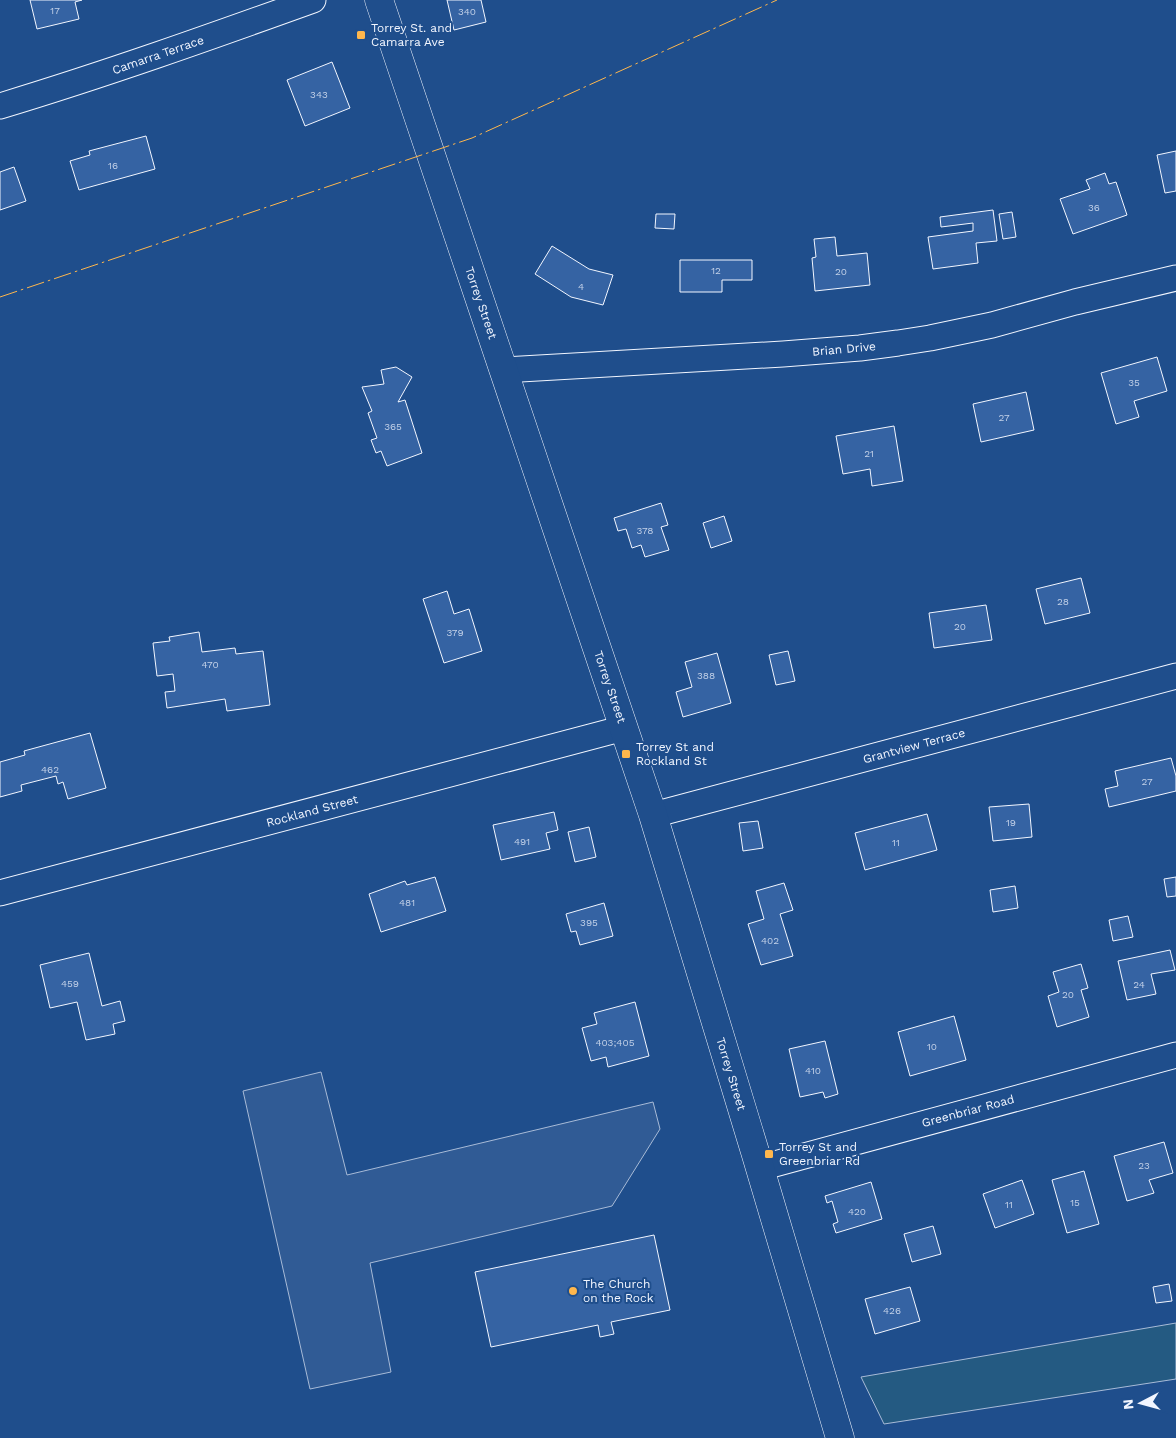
<svg xmlns="http://www.w3.org/2000/svg" width="1176" height="1438" viewBox="0 0 1176 1438" font-family="'Work Sans',sans-serif">
<style>
.green{fill:#245a82;stroke:#a8bbd7}
.parking{fill:#305b95;stroke:#a8bbd7}
.building{fill:#3563a3;stroke:#f2f6ff}
.lines{fill:none;stroke-linecap:round;stroke-linejoin:round}
.minor-casing{stroke:#f2f6ff;stroke-width:27}
.secondary-casing{stroke:#f2f6ff;stroke-width:29}
.minor{stroke:#1f4e8c;stroke-width:25}
.secondary{stroke:#1f4e8c;stroke-width:28}
.power{stroke:#ffb74d;stroke-width:1;stroke-dasharray:18 4 2.5 4;stroke-linecap:butt}
.poi-dot{fill:#ffb74d;stroke:#1f4e8c;stroke-width:2}
.labels{text-anchor:middle;dominant-baseline:central;stroke-width:4;stroke-linejoin:round;paint-order:stroke}
.number-label{font-size:10px;fill:#c3d1e8}
.poi-label{font-size:12px;fill:#f2f6ff;stroke:#1f4e8c;text-anchor:start}
.street-label{font-size:12px;fill:#f2f6ff;stroke:#1f4e8c}
</style>
<rect width="100%" height="100%" fill="#1f4e8c"/>
<polygon class="green" points="1176,1323 1176,1379 884,1424 861,1377"/>
<polygon class="parking" points="321,1072 347,1175 653,1102 660,1129 612,1206 370,1263 391,1372 310,1389 243,1091"/>
<g class="building">
<polygon points="30,0 82,0 75,2 79,19 37,29"/>
<polygon points="447,0 481,0 486,22 454,30"/>
<polygon points="332,62 350,108 305,126 287,80"/>
<polygon points="146,136 155,169 79,190 70,161 90,155 89,151"/>
<polygon points="1176,151 1176,191 1165,193 1157,155"/>
<polygon points="14,167 26,201 0,210 0,172"/>
<polygon points="1105,173 1109,184 1116,182 1127,215 1073,234 1060,199 1090,189 1086,180"/>
<polygon points="993,210 997,241 976,243 978,263 933,269 928,237 973,231 973,223 941,227 940,217"/>
<polygon points="1012,212 1016,237 1003,239 999,214"/>
<polygon points="656,214 675,214 674,229 655,228"/>
<polygon points="835,237 837,256 867,253 870,285 815,291 812,258 816,257 814,239"/>
<polygon points="552,246 589,269 613,275 603,305 571,297 535,274"/>
<polygon points="680,260 752,260 752,280 722,280 722,292 680,292"/>
<polygon points="1157,357 1167,391 1134,401 1139,417 1116,424 1101,373"/>
<polygon points="396,367 412,377 398,402 405,400 422,453 387,466 381,451 376,453 371,440 377,438 368,413 372,411 362,387 384,384 381,370"/>
<polygon points="1026,392 1034,430 981,442 973,404"/>
<polygon points="894,426 903,481 872,486 870,469 843,474 836,436"/>
<polygon points="661,503 668,525 661,527 669,550 645,557 641,545 632,548 626,529 618,531 614,518"/>
<polygon points="724,516 732,541 711,548 703,523"/>
<polygon points="1081,578 1090,613 1045,624 1036,589"/>
<polygon points="447,591 454,614 469,609 482,651 444,663 423,599"/>
<polygon points="986,605 992,640 934,648 929,613"/>
<polygon points="199,632 202,652 235,648 236,654 263,651 270,705 227,711 225,699 167,708 165,692 175,691 173,674 157,676 153,643 170,641 169,637"/>
<polygon points="788,651 795,681 776,685 769,655"/>
<polygon points="717,653 731,703 683,717 676,692 692,687 685,662"/>
<polygon points="90,733 106,788 68,799 63,782 58,784 56,776 21,785 22,791 0,797 0,762 25,755 24,751"/>
<polygon points="1171,758 1176,776 1176,791 1109,807 1105,789 1118,786 1115,771"/>
<polygon points="1029,804 1032,837 993,841 989,807"/>
<polygon points="554,812 558,830 546,833 550,849 501,860 493,825"/>
<polygon points="927,814 937,850 865,870 855,833"/>
<polygon points="758,821 763,848 743,851 739,823"/>
<polygon points="589,827 596,857 575,862 568,832"/>
<polygon points="435,877 446,911 381,932 369,894 405,881 407,885"/>
<polygon points="1176,877 1176,896 1167,897 1164,879"/>
<polygon points="784,883 793,910 780,914 793,956 761,965 748,924 764,919 756,891"/>
<polygon points="1015,886 1018,908 993,912 990,890"/>
<polygon points="604,903 613,936 580,945 576,931 571,932 566,914"/>
<polygon points="1128,916 1133,937 1113,941 1109,920"/>
<polygon points="1170,950 1175,970 1151,974 1156,994 1127,1000 1118,961"/>
<polygon points="89,953 102,1006 120,1001 125,1021 113,1024 115,1034 86,1040 77,1002 50,1008 40,965"/>
<polygon points="1081,964 1088,988 1081,990 1089,1017 1057,1027 1048,996 1059,992 1053,972"/>
<polygon points="635,1002 649,1056 608,1067 606,1057 591,1061 582,1028 597,1024 594,1013"/>
<polygon points="954,1016 966,1060 910,1076 898,1032"/>
<polygon points="825,1041 838,1094 825,1098 823,1092 800,1097 789,1049"/>
<polygon points="1164,1142 1173,1173 1149,1180 1154,1193 1127,1201 1114,1156"/>
<polygon points="1084,1171 1099,1224 1067,1233 1052,1180"/>
<polygon points="1022,1180 1034,1214 995,1228 983,1194"/>
<polygon points="871,1182 882,1219 836,1233 833,1224 838,1222 832,1201 827,1203 825,1196"/>
<polygon points="933,1226 941,1254 912,1262 904,1234"/>
<polygon points="654,1235 670,1310 611,1322 614,1334 600,1337 598,1325 491,1347 475,1272"/>
<polygon points="1169,1284 1172,1301 1156,1303 1153,1287"/>
<polygon points="910,1287 920,1321 875,1334 865,1299"/>
</g>
<g class="lines">
<defs>
<g id="minor">
<path d="M0,106C106,74 210,37 313,0"/>
<polyline points="504,370 783,354 860,348 898,343 930,338 992,325 1075,302 1176,278"/>
<polyline points="653,815 1176,676"/>
<polyline points="0,893 624,728"/>
<polyline points="760,1168 1176,1055"/>
</g>
<polyline id="secondary" points="379,0 653,815 756,1155 840,1438"/>
</defs>
<use href="#minor" class="minor-casing"/>
<use href="#secondary" class="secondary-casing"/>
<use href="#minor" class="minor"/>
<use href="#secondary" class="secondary"/>
<polyline class="power" points="0,297 472,138 777,0"/>
</g>
<g class="poi-dot">
<rect x="356" y="30" width="10" height="10" rx="2.5"/>
<rect x="621" y="749" width="10" height="10" rx="2.5"/>
<rect x="764" y="1149" width="10" height="10" rx="2.5"/>
<circle cx="573" cy="1291" r="5"/>
</g>
<g class="labels">
<g class="number-label">
<text x="55" y="10">17</text>
<text x="467" y="11">340</text>
<text x="319" y="94">343</text>
<text x="113" y="165">16</text>
<text x="1094" y="207">36</text>
<text x="716" y="270">12</text>
<text x="841" y="271">20</text>
<text x="581" y="286">4</text>
<text x="1134" y="382">35</text>
<text x="1004" y="417">27</text>
<text x="393" y="426">365</text>
<text x="869" y="453">21</text>
<text x="645" y="530">378</text>
<text x="1063" y="601">28</text>
<text x="960" y="626">20</text>
<text x="455" y="632">379</text>
<text x="210" y="664">470</text>
<text x="706" y="675">388</text>
<text x="50" y="769">462</text>
<text x="1147" y="781">27</text>
<text x="1011" y="822">19</text>
<text x="522" y="841">491</text>
<text x="896" y="842">11</text>
<text x="407" y="902">481</text>
<text x="589" y="922">395</text>
<text x="770" y="940">402</text>
<text x="70" y="983">459</text>
<text x="1139" y="984">24</text>
<text x="1068" y="994">20</text>
<text x="615" y="1042">403;405</text>
<text x="932" y="1046">10</text>
<text x="813" y="1070">410</text>
<text x="1144" y="1165">23</text>
<text x="1075" y="1202">15</text>
<text x="1009" y="1204">11</text>
<text x="857" y="1211">420</text>
<text x="892" y="1310">426</text>
</g>
<g class="poi-label">
<text x="371" y="28">Torrey St. and<tspan x="371" dy="14">Camarra Ave</tspan></text>
<text x="636" y="747">Torrey St and<tspan x="636" dy="14">Rockland St</tspan></text>
<text x="779" y="1147">Torrey St and<tspan x="779" dy="14">Greenbriar Rd</tspan></text>
<text x="583" y="1284">The Church<tspan x="583" dy="14">on the Rock</tspan></text>
</g>
<g class="street-label">
<text transform="translate(158 55) rotate(-19)">Camarra Terrace</text>
<text transform="translate(481 303) rotate(71)">Torrey Street</text>
<text transform="translate(844 349) rotate(-5)">Brian Drive</text>
<text transform="translate(610 687) rotate(71)">Torrey Street</text>
<text transform="translate(914 746) rotate(-15)">Grantview Terrace</text>
<text transform="translate(312 811) rotate(-15)">Rockland Street</text>
<text transform="translate(731 1074) rotate(73)">Torrey Street</text>
<text transform="translate(968 1111) rotate(-15)">Greenbriar Road</text>
</g>
</g>
<g transform="translate(1141 1403) rotate(264)" stroke="#1f4e8c" stroke-width="4" paint-order="stroke">
<path d="M0-4L9 19L0 12L-9 19Z" fill="#f2f6ff"/>
<text y="-8" font-size="14" font-weight="bold" text-anchor="middle" fill="#f2f6ff">N</text>
</g>
</svg>
